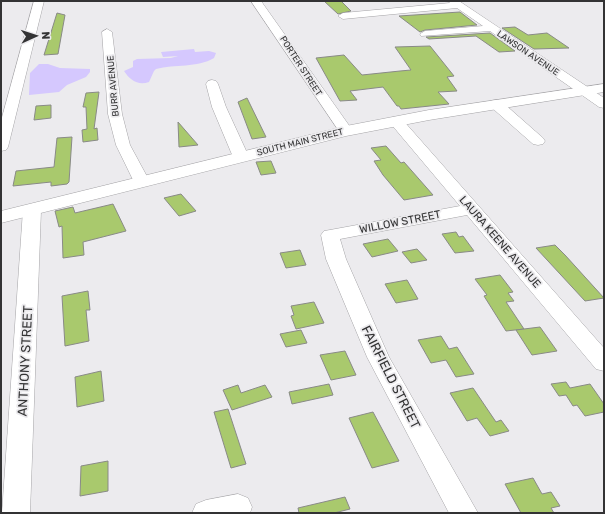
<svg xmlns="http://www.w3.org/2000/svg" width="605" height="514" viewBox="0 0 605 514" font-family="Rubik,sans-serif">
<style>
.green{fill:#d5c8fe}
.building{fill:#a9c96d;stroke:#898a87}
.lines{fill:none;stroke-linecap:round;stroke-linejoin:round}
.minor-casing{stroke:#a5a4a7;stroke-width:1}
.major-casing{stroke:#a5a4a7;stroke-width:1}
.minor{fill:#fff;fill-rule:evenodd}
.major{fill:#fff;fill-rule:evenodd}
.labels{text-anchor:middle;dominant-baseline:central;stroke-width:3.5;stroke-linejoin:round;paint-order:stroke}
.far-street-label{font-size:9px;fill:#333334;stroke:#ecebee}
.street-label{font-size:11px;fill:#333334;stroke:#ecebee}
.near-street-label{font-size:13px;fill:#333334;stroke:#ecebee}
</style>
<rect width="100%" height="100%" fill="#ecebee"/>
<g class="green">
<path d="M194,49L195,52L209,51L216,53L214,58C197,68 175,64 156,69L154,71L149,82C138,86 130,80 124,71L133,67V61L137,59L171,58L178,56L163,57L161,52Z"/>
<polygon points="39,64 48,64 60,68 90,69 90,72 86,77 67,85 59,92 29,95 30,73"/>
</g>
<g class="building">
<polygon points="324,1 341,1 351,11 338,14"/>
<polygon points="460,12 477,25 425,30 420,32 399,16"/>
<polygon points="57,13 65,15 58,54 44,55"/>
<polygon points="515,27 528,35 547,33 569,48 534,49 502,28"/>
<polygon points="490,33 515,51 499,52 476,36 429,39 426,37"/>
<polygon points="430,46 454,76 447,77 457,91 438,92 449,104 401,109 399,106 397,106 383,87 350,91 357,100 340,101 316,58 344,55 362,75 400,71 411,70 395,47"/>
<polygon points="99,92 94,129 97,128 98,140 83,142 82,130 87,129 86,107 83,107 86,93"/>
<polygon points="247,98 266,137 252,139 238,102"/>
<polygon points="51,105 51,118 34,120 36,106"/>
<polygon points="178,122 198,145 179,147"/>
<polygon points="72,137 69,182 67,184 51,186 51,182 13,186 16,171 54,167 57,138"/>
<polygon points="386,146 401,163 404,162 433,195 404,200 383,175 374,161 381,160 371,148"/>
<polygon points="271,161 276,173 261,175 256,162"/>
<polygon points="181,194 196,211 179,216 164,198"/>
<polygon points="113,204 126,231 83,242 84,255 63,258 62,226 59,227 55,211 73,207 75,213"/>
<polygon points="456,232 459,237 463,236 474,251 455,253 442,234"/>
<polygon points="388,239 398,251 372,257 363,244"/>
<polygon points="555,245 565,255 604,298 585,301 536,248"/>
<polygon points="417,249 427,260 411,263 402,252"/>
<polygon points="300,250 306,265 286,268 280,253"/>
<polygon points="500,275 513,292 508,293 514,301 506,302 524,329 506,331 484,296 487,295 475,279"/>
<polygon points="407,280 418,299 396,303 385,284"/>
<polygon points="88,291 90,310 86,310 89,341 65,346 62,296"/>
<polygon points="314,302 324,323 296,329 291,316 294,315 291,306"/>
<polygon points="540,327 557,351 532,355 516,330"/>
<polygon points="301,330 307,343 286,347 280,334"/>
<polygon points="441,336 449,349 457,347 474,374 456,377 446,360 431,363 418,340"/>
<polygon points="345,351 356,375 331,380 320,355"/>
<polygon points="101,371 104,401 77,407 75,377"/>
<polygon points="566,382 570,388 590,384 604,404 604,412 585,416 577,405 573,406 566,395 559,396 551,384"/>
<polygon points="329,384 333,395 292,404 289,392"/>
<polygon points="238,385 241,393 265,385 272,397 232,410 223,390"/>
<polygon points="473,388 496,422 501,420 509,431 490,436 477,418 467,421 450,393"/>
<polygon points="228,409 246,464 231,468 214,412"/>
<polygon points="373,412 399,461 372,468 349,418"/>
<polygon points="108,461 108,491 80,496 81,466"/>
<polygon points="533,478 542,494 551,492 560,506 551,508 554,513 521,513 505,484"/>
<polygon points="345,497 350,509 334,513 299,513 298,508"/>
</g>
<g class="lines">
<defs>
<g id="minor">
<polygon points="34,1 44,1 8,147 6,150 1,151 1,121"/>
<polygon points="251,1 261,1 353,131 351,134 346,135 341,134"/>
<polygon points="448,1 459,1 604,98 604,108 599,107 490,31 421,36 420,34 425,31 483,26 457,8 343,19 338,16 343,13 450,3"/>
<polygon points="107,29 112,32 122,114 130,145 150,182 148,185 142,187 136,185 134,182 116,145 108,114 102,32"/>
<polygon points="212,80 216,81 218,84 226,107 249,157 246,160 241,162 236,160 233,157 212,107 206,84 208,81"/>
<polygon points="496,100 501,101 543,138 545,141 543,144 538,145 533,144 491,107 489,104 491,101"/>
<polygon points="396,117 401,118 604,348 604,371 596,369 467,215 340,239 346,259 389,357 478,513 449,513 367,357 326,259 321,235 324,231 330,230 460,206 391,124 389,121 391,118"/>
<polygon points="32,205 38,206 41,210 30,513 2,513 23,210 26,206"/>
<polygon points="238,494 248,498 252,507 250,513 192,513 196,504 206,500"/>
</g>
<polygon id="major" points="604,84 604,92 429,120 346,136 1,223 1,211 346,126 429,110"/>
</defs>
<use href="#minor" class="minor-casing"/>
<use href="#major" class="major-casing"/>
<use href="#minor" class="minor"/>
<use href="#major" class="major"/>
</g>
<g class="labels">
<g class="far-street-label">
<text transform="translate(528 53) rotate(34)">LAWSON AVENUE</text>
<text transform="translate(301 66) rotate(57)">PORTER STREET</text>
<text transform="translate(113 86) rotate(-95)">BURR AVENUE</text>
<text transform="translate(300 142) rotate(-14)">SOUTH MAIN STREET</text>
</g>
<g class="street-label">
<text transform="translate(400 222) rotate(-11)">WILLOW STREET</text>
<text transform="translate(500 242) rotate(49)">LAURA KEENE AVENUE</text>
</g>
<g class="near-street-label">
<text transform="translate(25 361) rotate(-87)">ANTHONY STREET</text>
<text transform="translate(391 377) rotate(63)">FAIRFIELD STREET</text>
</g>
</g>
<rect width="605" height="514" fill="none" stroke="#333334" stroke-width="4"/>
<g transform="translate(36 36) rotate(87)" stroke="#ecebee" stroke-width="3" paint-order="stroke">
<path d="M0-3L7 15L0 10L-7 15Z" fill="#333334"/>
<text y="-6" font-size="11" font-weight="bold" text-anchor="middle" fill="#333334">N</text>
</g>
</svg>
